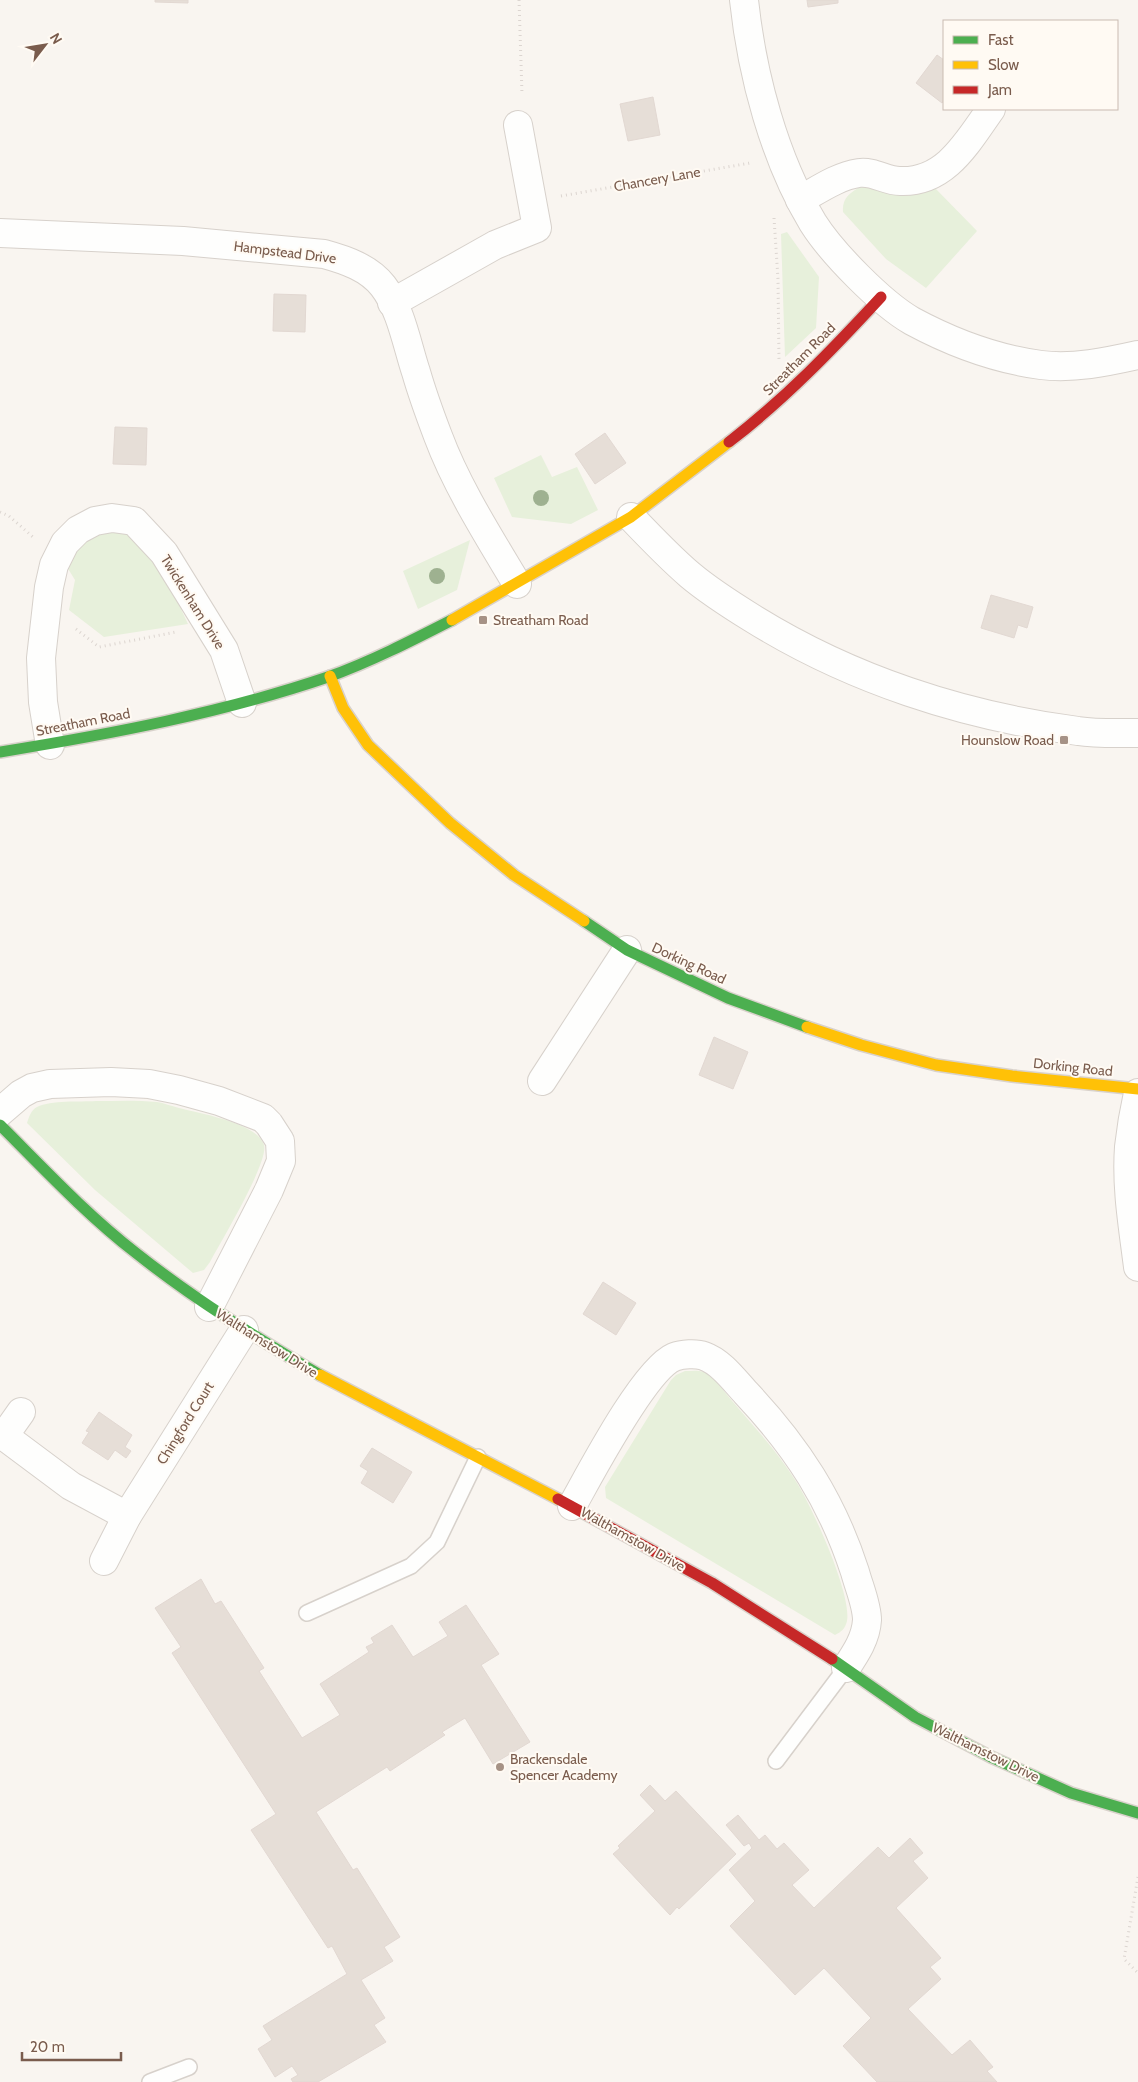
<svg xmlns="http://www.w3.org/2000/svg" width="1138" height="2082" viewBox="0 0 1138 2082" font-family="Cabin,sans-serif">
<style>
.green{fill:#e7f0db}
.building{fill:#e6ded7;stroke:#e2d8d2}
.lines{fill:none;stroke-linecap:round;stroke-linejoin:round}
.lane-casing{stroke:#d7d1cb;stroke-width:18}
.street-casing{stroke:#d7d1cb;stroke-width:30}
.fast-casing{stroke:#d9d2cb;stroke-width:14}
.slow-casing{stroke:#d9d2cb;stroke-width:14}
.jam-casing{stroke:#d9d2cb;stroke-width:14}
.path{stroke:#dcd5d0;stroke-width:3;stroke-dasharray:1 4;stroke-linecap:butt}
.lane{stroke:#fefefd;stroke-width:15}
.street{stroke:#fefefd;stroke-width:28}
.fast{stroke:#4caf50;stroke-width:11}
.slow{stroke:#ffc107;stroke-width:11}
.jam{stroke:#c62828;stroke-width:11}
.tree{fill:#9eb190}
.poi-dot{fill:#a69286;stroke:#fffaf3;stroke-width:2}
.labels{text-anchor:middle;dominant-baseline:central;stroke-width:4;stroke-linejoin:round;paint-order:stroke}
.street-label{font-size:14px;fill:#7a5c4d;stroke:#fffaf3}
.poi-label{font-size:14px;fill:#7a5c4d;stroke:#fffaf3;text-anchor:start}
</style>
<rect width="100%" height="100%" fill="#f9f5f0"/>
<g class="green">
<path d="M862,185L934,187L977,231L926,288L886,259L843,212C842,197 850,194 862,185Z"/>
<polygon points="787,232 819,277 816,328 785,357 781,234"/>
<polygon points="541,455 552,477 577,467 598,510 571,524 512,517 494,478"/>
<polygon points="101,532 118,532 135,535 165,575 188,624 104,637 69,610 75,580 67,567 81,543"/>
<polygon points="470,540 457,590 418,609 403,571"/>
<path d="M96,1101C116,1101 137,1100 157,1102C164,1103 171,1106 179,1108C198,1113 258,1123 264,1145C269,1162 220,1243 210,1262L204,1270L193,1273L95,1190L27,1123C29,1117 31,1110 37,1107C51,1100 80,1102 96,1101Z"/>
<path d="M685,1371C691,1371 698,1370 704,1372C715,1377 725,1393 733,1402C755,1428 779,1453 797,1483C812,1507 852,1594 847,1621C845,1629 841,1632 835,1635L606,1498L605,1487L671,1380L676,1375Z"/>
</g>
<g class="building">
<polygon points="155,0 188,0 188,3 155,2"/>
<polygon points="807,0 838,0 838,3 808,7"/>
<polygon points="937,55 944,60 944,100 942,103 916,83"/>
<polygon points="653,97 660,135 628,141 620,104"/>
<polygon points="274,294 306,295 305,332 273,331"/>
<polygon points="115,427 147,428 146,465 113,464"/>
<polygon points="605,433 626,463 595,484 575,454"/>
<polygon points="991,595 1033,607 1027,628 1018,625 1014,638 981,628"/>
<polygon points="714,1037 748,1052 733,1089 699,1075"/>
<polygon points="603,1282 636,1303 616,1335 583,1314"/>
<polygon points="99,1412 132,1435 125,1447 131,1451 126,1458 115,1450 108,1460 82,1443 89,1432 86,1431"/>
<polygon points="372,1448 412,1472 393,1503 361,1483 368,1471 360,1466"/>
<polygon points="201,1579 215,1604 221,1601 264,1668 259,1671 302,1738 340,1715 320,1684 369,1652 366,1647 374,1643 371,1638 392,1625 413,1657 448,1636 439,1622 466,1605 499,1654 481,1665 530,1742 493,1764 465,1718 442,1732 445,1735 390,1771 387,1767 316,1812 353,1870 357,1868 400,1937 384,1947 393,1961 361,1980 385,2018 374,2025 386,2042 318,2082 293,2082 291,2079 298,2075 292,2066 275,2077 258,2049 272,2040 263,2026 347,1974 332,1946 328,1948 251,1830 276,1814 172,1653 181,1647 155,1608"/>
<polygon points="650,1785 665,1801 676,1791 736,1854 679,1909 677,1907 670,1915 613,1854 620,1848 618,1846 655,1811 640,1795"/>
<polygon points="738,1815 759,1840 765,1835 777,1849 784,1843 809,1870 792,1885 814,1908 878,1847 889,1858 910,1838 923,1853 913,1861 928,1878 896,1908 941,1958 930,1967 941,1979 908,2009 952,2055 970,2040 993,2067 987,2071 997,2082 877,2082 843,2046 871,2018 824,1968 795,1995 730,1926 755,1901 729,1870 752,1848 749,1843 744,1846 726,1825"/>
</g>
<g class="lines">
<defs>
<g id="lane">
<polyline points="307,1613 411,1566 437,1542 478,1457"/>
<polyline points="776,1761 846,1668"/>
<polyline points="150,2082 189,2067"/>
</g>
<g id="street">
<path d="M744,0C752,75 774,158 813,223C832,253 881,303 912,321C951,342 996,359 1041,365C1073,369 1107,362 1138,355"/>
<path d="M800,200C818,190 838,176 859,173C874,171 886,181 900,181C946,183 968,141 991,109"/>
<path d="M0,233L183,241L324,254C346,260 369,268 383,286C401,309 407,345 416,372C422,393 430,415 438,436C457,487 489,537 517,584"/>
<polyline points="392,303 495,245 537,228 518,125"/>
<path d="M631,517C650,537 669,557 690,575C709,591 731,605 752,618C850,679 963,716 1078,731C1097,734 1118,733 1138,733"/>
<polyline points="50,745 43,702 41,658 49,587 54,565 65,543 78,530 95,521 112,518 134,521 164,553 224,650 242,703"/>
<polyline points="542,1081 627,950"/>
<path d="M1138,1093C1134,1111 1131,1129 1129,1147C1126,1187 1133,1227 1138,1267"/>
<polyline points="0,1112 21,1094 32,1088 50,1084 111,1082 149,1084 179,1090 219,1101 263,1118 269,1124 280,1141 281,1161 269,1190 209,1307"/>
<polyline points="21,1412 4,1436 71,1486 127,1516"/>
<path d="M572,1506C590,1474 644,1370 674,1357C682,1354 696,1353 704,1356C721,1362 734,1380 746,1393C797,1447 832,1501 855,1572C859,1587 867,1605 867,1620C866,1638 856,1653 846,1668"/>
<polyline points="104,1561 127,1516 244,1330"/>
</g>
<g id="fast">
<path d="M0,752C111,734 222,713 328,677C370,662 413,640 452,620"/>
<polyline points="584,921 627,950 728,998 807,1027"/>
<path d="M0,1125C44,1169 87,1215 136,1253C194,1299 257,1338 320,1375"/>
<polyline points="832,1659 915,1717 991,1757 1071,1793 1138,1813"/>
</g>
<g id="slow">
<polyline points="452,620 631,517 729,442"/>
<polyline points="330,676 343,708 368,745 450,823 514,875 584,921"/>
<polyline points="807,1027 861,1045 936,1065 1012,1076 1138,1089"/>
<polyline points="320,1375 558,1499"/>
</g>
<g id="jam">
<path d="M729,442C785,399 833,349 881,297"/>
<polyline points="558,1499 712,1583 832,1659"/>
</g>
</defs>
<use href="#lane" class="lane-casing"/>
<use href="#street" class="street-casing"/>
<use href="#fast" class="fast-casing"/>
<use href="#slow" class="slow-casing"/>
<use href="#jam" class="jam-casing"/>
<g class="path">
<polyline points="519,0 522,94"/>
<polyline points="561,196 750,163"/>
<polyline points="774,218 778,279 779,359"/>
<polyline points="0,512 9,516 33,537"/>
<polyline points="76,629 99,647 176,632"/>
<polyline points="1138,1877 1124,1959 1138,1973"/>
</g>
<use href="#lane" class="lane"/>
<use href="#street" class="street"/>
<use href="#fast" class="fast"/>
<use href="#slow" class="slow"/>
<use href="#jam" class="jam"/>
</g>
<g class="tree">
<circle cx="541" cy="498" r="8"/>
<circle cx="437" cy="576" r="8"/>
</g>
<g class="poi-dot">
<rect x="478" y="615" width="10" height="10" rx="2.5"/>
<rect x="1059" y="735" width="10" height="10" rx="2.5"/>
<circle cx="500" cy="1767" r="5"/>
</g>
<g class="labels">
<g class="street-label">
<text transform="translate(657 179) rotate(-10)">Chancery Lane</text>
<text transform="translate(285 252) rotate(7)">Hampstead Drive</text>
<text transform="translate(799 359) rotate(-45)">Streatham Road</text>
<text transform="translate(193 602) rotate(58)">Twickenham Drive</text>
<text transform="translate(83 722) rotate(-11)">Streatham Road</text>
<text transform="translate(689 963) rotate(25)">Dorking Road</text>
<text transform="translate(1073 1067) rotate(6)">Dorking Road</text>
<text transform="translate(267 1343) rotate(32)">Walthamstow Drive</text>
<text transform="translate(185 1423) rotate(-58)">Chingford Court</text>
<text transform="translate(633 1539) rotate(29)">Walthamstow Drive</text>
<text transform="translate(986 1752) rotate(26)">Walthamstow Drive</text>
</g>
<g class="poi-label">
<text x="493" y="620">Streatham Road</text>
<text x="1054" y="740" text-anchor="end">Hounslow Road</text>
<text x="510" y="1759">Brackensdale<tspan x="510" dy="16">Spencer Academy</tspan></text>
</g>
</g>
<rect x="943" y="20" width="175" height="90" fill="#fffaf3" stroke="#cabbb1"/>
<rect x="953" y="36" width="25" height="8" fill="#4caf50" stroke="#cabbb1"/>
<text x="988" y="45" font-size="15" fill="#7a5c4d">Fast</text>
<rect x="953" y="61" width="25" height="8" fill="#ffc107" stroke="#cabbb1"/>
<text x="988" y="70" font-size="15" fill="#7a5c4d">Slow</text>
<rect x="953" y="86" width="25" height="8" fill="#c62828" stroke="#cabbb1"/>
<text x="988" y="95" font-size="15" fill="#7a5c4d">Jam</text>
<g transform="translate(45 45) rotate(59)" stroke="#fffaf3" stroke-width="4" paint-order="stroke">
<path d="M0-4L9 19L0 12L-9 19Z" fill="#7a5c4d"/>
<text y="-8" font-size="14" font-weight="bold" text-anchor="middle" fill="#7a5c4d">N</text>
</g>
<path d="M22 2052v8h99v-8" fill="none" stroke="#7a5c4d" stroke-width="2.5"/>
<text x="30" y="2052" font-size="15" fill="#7a5c4d" stroke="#fffaf3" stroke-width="4" paint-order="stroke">20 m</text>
</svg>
